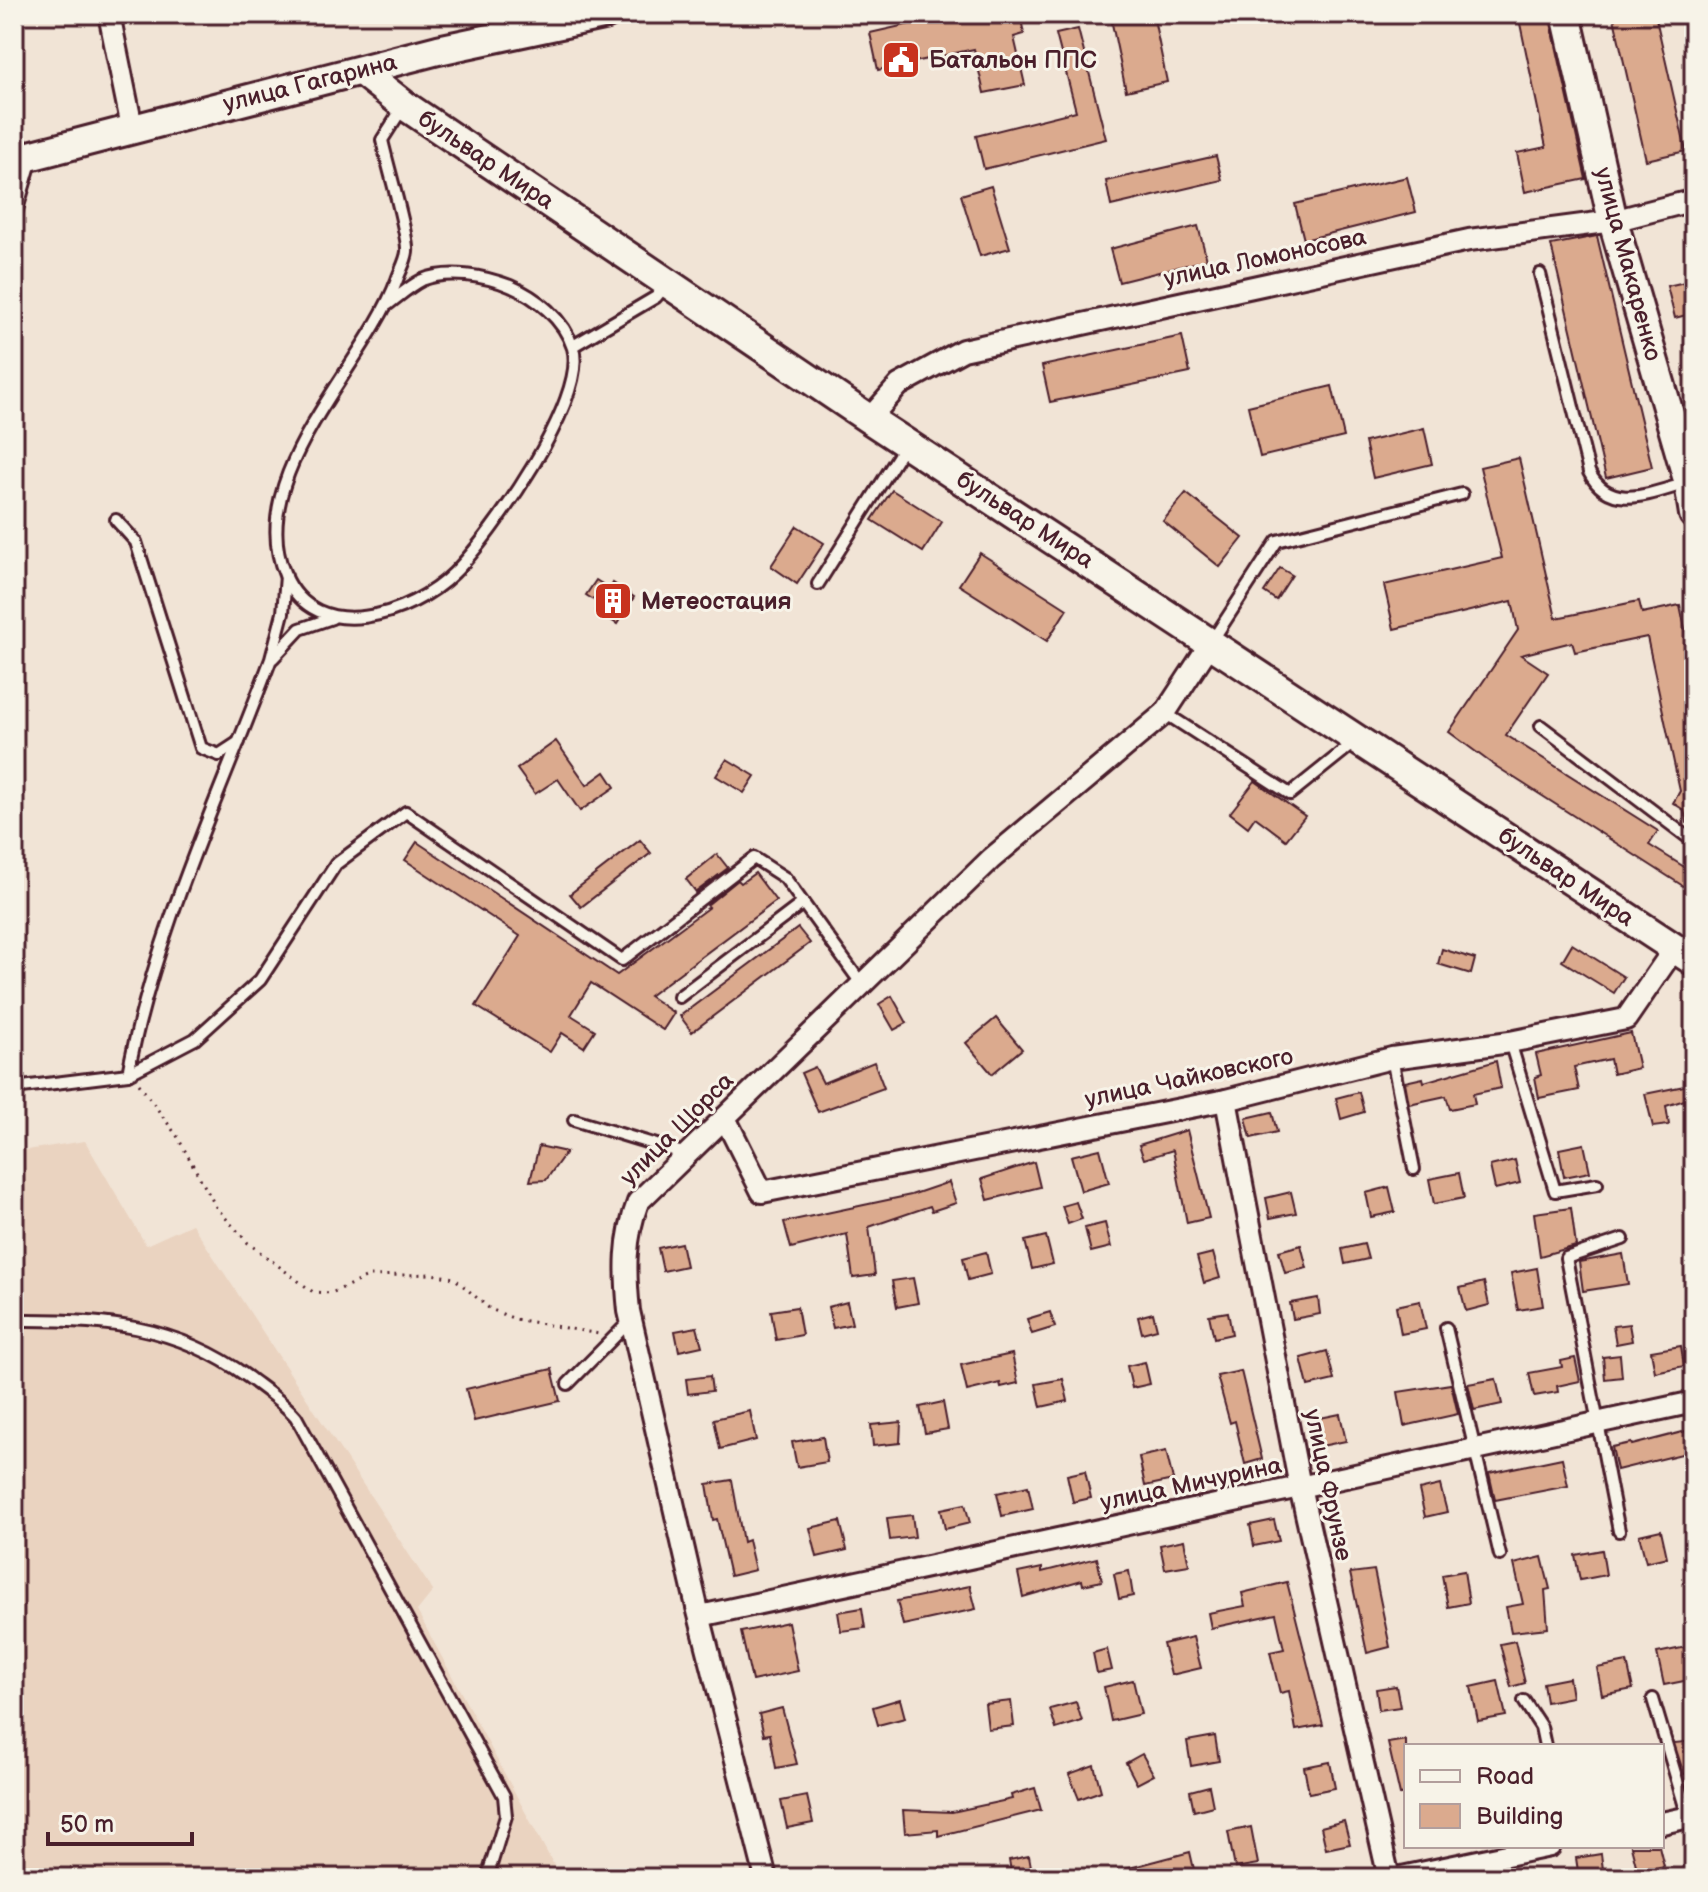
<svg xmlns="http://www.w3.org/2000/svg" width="1708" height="1892" viewBox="0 0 1708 1892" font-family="'Balsamiq Sans',sans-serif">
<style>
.built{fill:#ead3c0}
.building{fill:#dbaa8e;stroke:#4a1f2b;stroke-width:2}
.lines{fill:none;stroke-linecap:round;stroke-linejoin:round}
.lane-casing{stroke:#4a1f2b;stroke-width:16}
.street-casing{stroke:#4a1f2b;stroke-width:26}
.secondary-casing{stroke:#4a1f2b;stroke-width:34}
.path{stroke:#4a1f2b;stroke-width:3;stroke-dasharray:2 6;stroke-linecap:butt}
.lane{stroke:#f7f3e8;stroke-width:10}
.street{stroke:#f7f3e8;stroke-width:20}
.secondary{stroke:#f7f3e8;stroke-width:28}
.labels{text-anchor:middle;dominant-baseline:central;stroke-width:6;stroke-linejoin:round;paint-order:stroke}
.poi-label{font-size:24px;font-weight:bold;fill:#4a1f2b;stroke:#f7f3e8;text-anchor:start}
.street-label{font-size:24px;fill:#4a1f2b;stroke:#f7f3e8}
</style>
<rect width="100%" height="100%" fill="#f1e4d6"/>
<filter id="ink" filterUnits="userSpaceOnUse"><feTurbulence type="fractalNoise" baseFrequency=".0125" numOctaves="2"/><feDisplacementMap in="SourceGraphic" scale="16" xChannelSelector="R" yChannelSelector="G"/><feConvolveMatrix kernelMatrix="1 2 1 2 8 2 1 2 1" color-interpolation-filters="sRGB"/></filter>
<g filter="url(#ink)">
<polygon class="built" points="85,1141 146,1245 192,1224 433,1591 417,1611 556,1869 550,1878 14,1878 14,1152"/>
<g class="building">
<polygon points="954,14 1020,14 1024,34 1014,37 1025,85 984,93 974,49 878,70 870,33"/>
<polygon points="1110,14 1153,14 1167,82 1126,91"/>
<polygon points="1518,14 1549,14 1586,179 1525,192 1517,153 1546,147"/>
<polygon points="1613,14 1655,14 1686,151 1646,160"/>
<polygon points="1078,29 1106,139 984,169 976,136 1076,111 1056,34"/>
<polygon points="1216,156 1222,180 1111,206 1106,181"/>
<polygon points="1407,177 1416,212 1304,240 1295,204"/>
<polygon points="991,186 1010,248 980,256 961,195"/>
<polygon points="1198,226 1207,260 1119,282 1110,249"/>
<polygon points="1597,236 1652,467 1606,478 1551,245"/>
<polygon points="1694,280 1694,313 1675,318 1667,286"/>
<polygon points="1182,336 1190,373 1050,402 1042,366"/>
<polygon points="1332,386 1344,437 1260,457 1248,406"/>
<polygon points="1424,428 1432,464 1373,478 1365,442"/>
<polygon points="1519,458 1556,618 1639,601 1642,613 1680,605 1694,671 1694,822 1687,823 1684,810 1673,803 1680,791 1647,637 1575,652 1572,642 1521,655 1548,673 1506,735 1658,831 1649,845 1694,873 1694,893 1491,763 1449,732 1518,630 1512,601 1394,629 1384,585 1502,558 1480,467"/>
<polygon points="892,490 942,522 923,552 872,520"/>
<polygon points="1186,493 1243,538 1220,567 1163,521"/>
<polygon points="797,526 824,543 797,584 771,566"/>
<polygon points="980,553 1067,609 1047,641 959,585"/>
<polygon points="1280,568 1292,575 1276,600 1264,592"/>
<polygon points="596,580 610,589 613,583 634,597 617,624 596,610 600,604 586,595"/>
<polygon points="556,741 587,785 605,772 615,787 580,811 558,779 535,794 517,769"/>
<polygon points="727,759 755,776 744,793 716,776"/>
<polygon points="1255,781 1305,816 1286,840 1255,817 1248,827 1230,813"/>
<polygon points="640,840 651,853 581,907 570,894"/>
<polygon points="417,842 617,975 709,907 707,905 738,880 741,883 755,873 776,901 649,996 674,1013 663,1030 591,983 571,1015 595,1030 584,1047 562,1033 550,1052 476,1006 520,936 405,860"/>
<polygon points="717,854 728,868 696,892 686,879"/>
<polygon points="798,928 810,943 692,1032 680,1016"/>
<polygon points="1572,944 1624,977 1614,993 1562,961"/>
<polygon points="1442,949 1475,959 1471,974 1438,964"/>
<polygon points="892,996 907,1023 894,1030 879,1004"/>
<polygon points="996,1018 1022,1049 992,1074 966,1043"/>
<polygon points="1631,1033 1639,1068 1613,1074 1610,1059 1574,1067 1579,1090 1539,1098 1535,1077 1541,1075 1536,1054"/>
<polygon points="1496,1061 1501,1088 1473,1094 1475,1104 1450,1109 1446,1096 1409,1104 1405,1082 1423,1078 1424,1082"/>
<polygon points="874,1062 884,1088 818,1112 801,1073 815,1067 823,1083"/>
<polygon points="1694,1084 1694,1097 1666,1106 1669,1125 1653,1127 1645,1094"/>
<polygon points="1359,1092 1364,1112 1341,1119 1336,1098"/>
<polygon points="1272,1112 1277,1132 1251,1138 1246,1118"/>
<polygon points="1187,1130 1209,1218 1187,1223 1173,1150 1144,1159 1139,1145"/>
<polygon points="1584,1144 1590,1172 1564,1177 1559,1149"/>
<polygon points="539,1146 566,1152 546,1180 530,1181"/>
<polygon points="1100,1149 1109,1183 1081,1191 1071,1156"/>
<polygon points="1515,1160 1520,1183 1495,1189 1490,1166"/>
<polygon points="1034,1162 1040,1187 988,1200 982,1179"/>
<polygon points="1459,1173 1464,1198 1434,1204 1429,1179"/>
<polygon points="949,1182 956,1203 932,1211 930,1206 869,1227 875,1275 853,1278 847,1234 791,1248 784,1222 911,1195"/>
<polygon points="1389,1187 1395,1212 1371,1217 1366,1193"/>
<polygon points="1291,1192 1296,1213 1270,1218 1266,1198"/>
<polygon points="1076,1202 1082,1219 1068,1224 1062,1206"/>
<polygon points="1571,1208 1576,1246 1540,1256 1534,1213"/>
<polygon points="1105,1223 1111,1247 1091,1252 1085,1228"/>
<polygon points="1046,1236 1053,1264 1032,1269 1025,1241"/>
<polygon points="681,1243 686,1266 663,1271 658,1248"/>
<polygon points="1364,1244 1368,1259 1345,1264 1342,1249"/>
<polygon points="1301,1245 1307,1268 1285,1273 1279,1251"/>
<polygon points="986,1252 991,1274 968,1280 963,1258"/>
<polygon points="1213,1253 1220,1278 1204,1283 1197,1257"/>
<polygon points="1623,1254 1628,1284 1583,1291 1579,1262"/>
<polygon points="1537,1268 1543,1306 1518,1310 1511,1273"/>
<polygon points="913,1278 918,1303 897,1307 892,1281"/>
<polygon points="1484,1282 1489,1305 1466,1311 1460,1288"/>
<polygon points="1318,1298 1320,1314 1293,1319 1290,1303"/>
<polygon points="1420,1301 1426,1329 1401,1334 1396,1306"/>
<polygon points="847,1302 852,1324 833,1328 828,1307"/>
<polygon points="797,1307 802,1335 776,1340 771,1311"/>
<polygon points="1050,1312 1055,1327 1032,1334 1027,1319"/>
<polygon points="1228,1312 1232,1334 1214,1338 1209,1315"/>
<polygon points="1153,1313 1157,1329 1142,1333 1138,1317"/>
<polygon points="1629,1324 1632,1341 1616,1344 1613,1326"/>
<polygon points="697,1327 702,1346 679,1351 675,1331"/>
<polygon points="1681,1346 1684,1366 1655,1372 1651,1351"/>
<polygon points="1327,1351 1334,1380 1308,1386 1301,1358"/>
<polygon points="1012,1354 1018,1383 1001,1387 1000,1383 967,1391 961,1365"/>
<polygon points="1620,1355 1622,1377 1605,1379 1603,1357"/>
<polygon points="1575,1358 1580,1381 1557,1386 1558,1392 1534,1396 1529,1373 1562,1367 1561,1361"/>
<polygon points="1145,1362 1150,1384 1132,1388 1127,1366"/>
<polygon points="552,1369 560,1401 474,1421 466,1389"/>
<polygon points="1241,1371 1262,1459 1245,1464 1235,1421 1230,1423 1217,1376"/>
<polygon points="710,1376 712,1391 688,1394 686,1379"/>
<polygon points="1063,1379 1068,1401 1041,1407 1036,1384"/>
<polygon points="1496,1379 1502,1404 1474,1410 1468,1384"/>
<polygon points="1451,1384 1458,1414 1404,1426 1398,1392"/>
<polygon points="943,1402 948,1429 925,1433 920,1407"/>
<polygon points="750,1411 756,1440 720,1449 714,1419"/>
<polygon points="1340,1414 1346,1441 1321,1446 1315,1419"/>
<polygon points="901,1422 900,1443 873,1446 871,1425"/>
<polygon points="1694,1429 1694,1451 1617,1470 1612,1447 1631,1443 1632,1445"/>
<polygon points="823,1437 827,1462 797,1467 792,1442"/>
<polygon points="1166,1451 1173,1480 1145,1486 1139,1457"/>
<polygon points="1562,1458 1568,1486 1495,1500 1489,1473"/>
<polygon points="1085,1471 1091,1498 1073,1502 1067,1475"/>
<polygon points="732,1480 743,1542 748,1540 755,1570 730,1576 717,1519 713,1520 707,1484"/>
<polygon points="1440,1485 1447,1512 1425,1517 1419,1490"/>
<polygon points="1028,1486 1033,1509 1002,1516 997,1493"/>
<polygon points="965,1504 970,1523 945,1529 941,1509"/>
<polygon points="912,1515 915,1537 890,1540 887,1518"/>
<polygon points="1274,1520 1279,1541 1254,1546 1250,1525"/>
<polygon points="840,1521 847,1550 817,1557 810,1528"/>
<polygon points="1661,1530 1667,1557 1646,1562 1639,1535"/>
<polygon points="1184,1540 1189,1565 1165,1569 1160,1545"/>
<polygon points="1602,1550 1606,1575 1580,1580 1575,1555"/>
<polygon points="1542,1557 1550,1589 1545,1590 1548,1628 1511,1632 1506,1607 1523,1604 1514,1564"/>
<polygon points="1097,1558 1102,1581 1083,1585 1082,1580 1023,1597 1018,1573 1042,1568 1042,1572"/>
<polygon points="1374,1570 1390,1647 1367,1653 1350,1573"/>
<polygon points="1129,1571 1133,1596 1119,1599 1114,1574"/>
<polygon points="1464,1571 1469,1603 1448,1607 1442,1575"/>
<polygon points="1287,1582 1323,1725 1296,1730 1289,1691 1280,1693 1270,1652 1284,1649 1276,1614 1211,1628 1208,1613 1245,1606 1242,1593"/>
<polygon points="970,1586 976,1609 903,1625 897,1601"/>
<polygon points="862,1608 865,1628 841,1631 838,1612"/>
<polygon points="788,1622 798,1671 752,1681 741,1632"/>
<polygon points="1193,1637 1201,1668 1171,1675 1163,1644"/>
<polygon points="1515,1641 1525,1683 1511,1687 1500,1644"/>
<polygon points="1687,1647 1694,1679 1664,1685 1657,1653"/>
<polygon points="1107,1649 1112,1670 1097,1673 1093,1653"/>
<polygon points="1627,1662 1633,1689 1602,1695 1597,1668"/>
<polygon points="1569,1678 1572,1697 1546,1702 1543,1683"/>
<polygon points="1133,1680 1141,1714 1111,1721 1104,1687"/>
<polygon points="1498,1681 1506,1716 1478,1721 1471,1687"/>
<polygon points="1396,1686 1400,1707 1379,1710 1376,1689"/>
<polygon points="900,1699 905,1718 878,1725 873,1707"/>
<polygon points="1011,1701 1014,1726 988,1729 985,1704"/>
<polygon points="1076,1702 1082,1721 1056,1729 1050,1709"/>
<polygon points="782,1708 797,1764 776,1768 770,1734 764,1735 759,1714"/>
<polygon points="1215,1736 1219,1761 1191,1766 1187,1741"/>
<polygon points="1406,1740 1406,1794 1400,1795 1388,1743"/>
<polygon points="1694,1741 1694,1773 1684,1774 1674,1743"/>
<polygon points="1142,1754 1154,1775 1137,1784 1126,1763"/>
<polygon points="1330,1762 1335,1788 1309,1793 1304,1767"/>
<polygon points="1094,1765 1101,1791 1079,1799 1069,1774"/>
<polygon points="1209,1786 1213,1806 1194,1811 1190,1791"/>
<polygon points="1035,1788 1041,1810 938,1836 938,1830 905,1833 903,1810 952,1812 1012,1799 1011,1795"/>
<polygon points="807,1796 813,1823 787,1828 781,1801"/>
<polygon points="1344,1821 1350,1844 1326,1849 1321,1827"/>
<polygon points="1251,1827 1258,1864 1235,1868 1228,1832"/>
<polygon points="1631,1846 1659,1846 1664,1866 1638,1873"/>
<polygon points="1190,1852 1196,1878 1119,1878 1118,1871"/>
<polygon points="1601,1854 1604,1877 1579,1878 1576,1858"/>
<polygon points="1029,1856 1033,1878 1012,1878 1009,1860"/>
</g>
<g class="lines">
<defs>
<g id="lane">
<polyline points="14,220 32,158"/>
<path d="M1540,274L1589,472C1610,513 1651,493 1687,483"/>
<path d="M387,305C398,297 410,286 422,280C448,269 485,276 510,286C536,297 564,319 573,348C588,399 491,536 454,573C412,615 316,647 285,575C243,476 364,369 397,280C400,271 406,261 407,252C409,237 386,160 382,140L403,107"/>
<polyline points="573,346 656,297 666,285"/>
<polyline points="116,520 136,542 201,748 219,755 239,742"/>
<polyline points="818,584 906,444"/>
<polyline points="1212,641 1277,541 1462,494"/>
<polyline points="273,658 300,629 332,618"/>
<polyline points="1165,713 1290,794 1356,741"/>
<polyline points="1541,726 1694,842"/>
<polyline points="679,997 803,903"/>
<polyline points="1510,1042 1555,1191 1597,1184"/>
<polyline points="1392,1058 1414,1169"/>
<path d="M128,1074C155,931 220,795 271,659L283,613L286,576"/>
<polyline points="14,1088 128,1074 195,1039 260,980 336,864 406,812 622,960 754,858 785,878 861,983"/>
<polyline points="574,1120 686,1154"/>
<path d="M14,1320C102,1319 175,1324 248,1377C265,1390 282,1401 296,1417L504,1796L506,1816L487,1878"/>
<polyline points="1446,1328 1500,1555"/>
<polyline points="568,1384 631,1320"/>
<polyline points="1619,1531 1566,1258 1623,1239"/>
<polyline points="1653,1699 1688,1817"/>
<polyline points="1524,1701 1541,1727 1545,1746"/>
</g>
<g id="street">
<polyline points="109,14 132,127"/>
<polyline points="869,419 899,385 963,350 1469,240 1613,221 1694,200"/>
<polyline points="1226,1100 1300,1487 1389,1878"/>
<polyline points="725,1118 762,1192 1226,1100 1392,1058 1510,1042 1626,1019 1674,949"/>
<polyline points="700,1616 1694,1402"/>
<polyline points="1662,1823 1694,1816"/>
<path d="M766,1878L697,1607L629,1311C625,1272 624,1239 638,1202L991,859L1165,713L1212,641"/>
<polyline points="1397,1878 1550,1846"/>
</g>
<g id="secondary">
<polyline points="1566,14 1613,221 1689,483 1694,514"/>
<polyline points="361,71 404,105 869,419 1694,961"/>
<polyline points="14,160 438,50 607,14"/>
</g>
</defs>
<use href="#lane" class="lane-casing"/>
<use href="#street" class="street-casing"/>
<use href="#secondary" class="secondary-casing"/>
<polyline class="path" points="139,1084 177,1136 216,1207 248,1243 313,1292 331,1293 370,1276 432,1274 454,1278 490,1309 515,1319 599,1334"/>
<use href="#lane" class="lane"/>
<use href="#street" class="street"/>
<use href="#secondary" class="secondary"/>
</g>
</g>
<defs>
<symbol id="civic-square" viewBox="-11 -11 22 22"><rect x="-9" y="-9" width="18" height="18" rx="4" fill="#c8321e" stroke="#f7f3e8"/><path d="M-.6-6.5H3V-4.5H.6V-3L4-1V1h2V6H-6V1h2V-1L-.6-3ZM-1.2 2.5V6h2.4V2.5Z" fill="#fff"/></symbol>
<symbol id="building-square" viewBox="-11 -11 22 22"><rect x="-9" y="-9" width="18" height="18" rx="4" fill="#c8321e" stroke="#f7f3e8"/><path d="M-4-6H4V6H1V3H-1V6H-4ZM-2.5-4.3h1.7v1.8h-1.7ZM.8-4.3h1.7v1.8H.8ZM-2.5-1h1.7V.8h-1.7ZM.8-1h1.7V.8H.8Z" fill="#fff"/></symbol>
</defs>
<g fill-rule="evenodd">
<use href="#civic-square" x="879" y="38" width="44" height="44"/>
<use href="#building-square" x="591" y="579" width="44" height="44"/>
</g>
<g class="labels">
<g class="poi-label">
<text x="929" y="60">Батальон ППС</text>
<text x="641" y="601">Метеостация</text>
</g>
<g class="street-label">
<text transform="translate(310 83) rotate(-14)">улица Гагарина</text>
<text transform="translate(486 160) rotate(34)">бульвар Мира</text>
<text transform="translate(1265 258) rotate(-12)">улица Ломоносова</text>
<text transform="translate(1628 264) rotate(75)">улица Макаренко</text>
<text transform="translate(1025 520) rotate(33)">бульвар Мира</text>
<text transform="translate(1566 877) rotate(34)">бульвар Мира</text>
<text transform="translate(1189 1078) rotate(-12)">улица Чайковского</text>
<text transform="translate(677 1129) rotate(-45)">улица Щорса</text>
<text transform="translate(1191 1484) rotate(-12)">улица Мичурина</text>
<text transform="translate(1328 1485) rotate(78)">улица Фрунзе</text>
</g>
</g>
<rect width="1708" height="1892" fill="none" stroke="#f7f3e8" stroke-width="48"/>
<rect x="24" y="24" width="1660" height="1844" fill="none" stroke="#4a1f2b" stroke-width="3" filter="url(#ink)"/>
<rect x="1404" y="1744" width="260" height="104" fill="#f7f3e8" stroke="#b29e9c" stroke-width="2"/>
<rect x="1420" y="1770" width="40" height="12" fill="#f7f3e8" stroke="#b29e9c" stroke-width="2"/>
<text x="1476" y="1784" font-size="24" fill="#4a1f2b">Road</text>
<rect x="1420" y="1804" width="40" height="24" fill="#dbaa8e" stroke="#b29e9c" stroke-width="2"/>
<text x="1476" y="1824" font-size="24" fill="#4a1f2b">Building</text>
<path d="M48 1832v12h144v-12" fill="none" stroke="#4a1f2b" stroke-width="4"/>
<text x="60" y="1832" font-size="24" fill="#4a1f2b" stroke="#f7f3e8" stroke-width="6" paint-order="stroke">50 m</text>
</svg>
